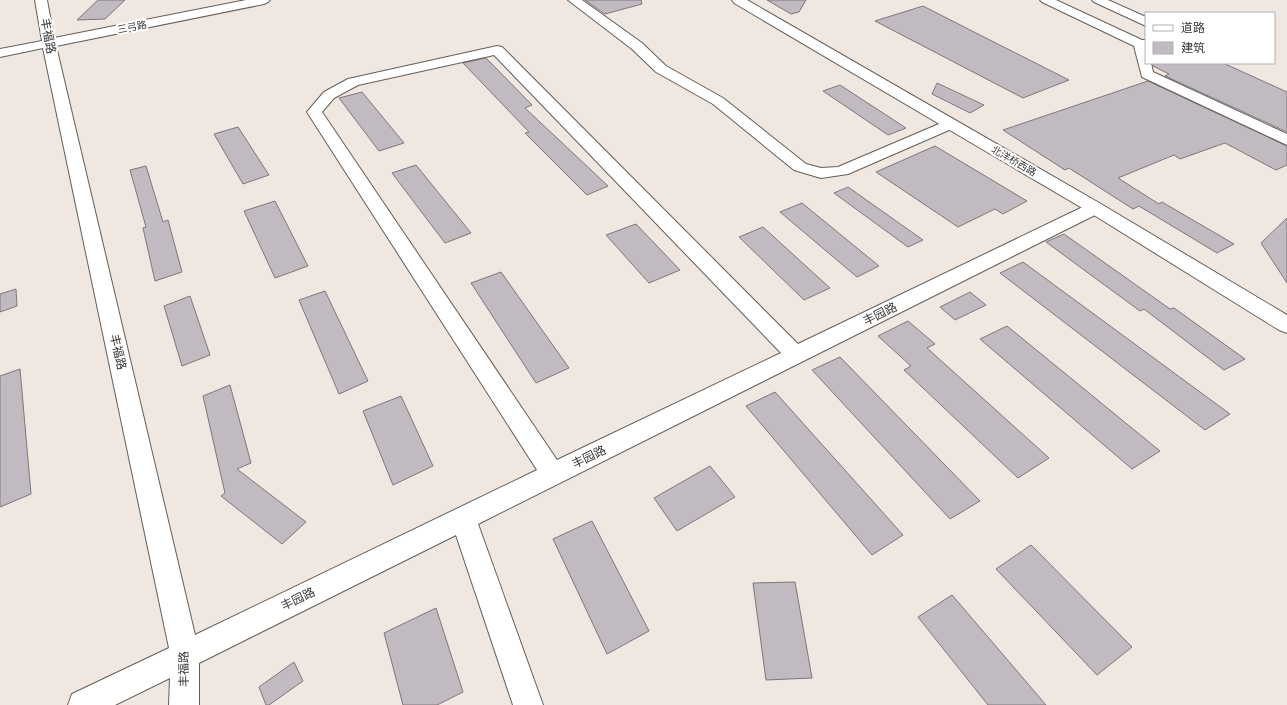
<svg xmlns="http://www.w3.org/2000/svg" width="1287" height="705" viewBox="0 0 1287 705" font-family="'Space Grotesk','Noto Sans SC',sans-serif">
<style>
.building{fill:#c2bac1;stroke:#7d767c}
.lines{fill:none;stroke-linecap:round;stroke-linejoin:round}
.minor-casing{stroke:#655e58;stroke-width:2}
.major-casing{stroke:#655e58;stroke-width:2}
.minor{fill:#fff;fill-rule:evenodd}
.major{fill:#fff;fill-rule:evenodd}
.labels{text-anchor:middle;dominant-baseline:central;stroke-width:4;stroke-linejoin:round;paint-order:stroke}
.far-street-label{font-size:10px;fill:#3d3a38;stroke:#fff}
.street-label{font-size:12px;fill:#3d3a38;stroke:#fff}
</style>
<rect width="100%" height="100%" fill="#efe7e0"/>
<g class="building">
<polygon points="98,0 125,0 105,19 77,20"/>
<polygon points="585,0 641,0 642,4 605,14"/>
<polygon points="767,0 806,0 799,12 791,14"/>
<polygon points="923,6 976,33 1069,80 1023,98 875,21"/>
<polygon points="486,58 532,105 525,108 608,186 587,195 525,133 529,132 463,63"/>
<polygon points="1153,63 1223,63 1287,92 1287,132 1165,76 1169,74 1153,66"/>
<polygon points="1148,81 1287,146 1287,165 1276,170 1225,143 1180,159 1174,155 1118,178 1159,204 1162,202 1234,244 1217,253 1139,206 1133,209 1069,168 1065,170 1003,130"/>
<polygon points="937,83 984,105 970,113 932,94"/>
<polygon points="840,85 906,128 888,135 823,91"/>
<polygon points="362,92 404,143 379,151 339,98"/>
<polygon points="238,127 269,175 243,184 214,134"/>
<polygon points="935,146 1027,201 1003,214 995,209 958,227 876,172"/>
<polygon points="416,165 471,233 445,243 392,173"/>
<polygon points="146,166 163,222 168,220 182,272 155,281 143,228 146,227 130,170"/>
<polygon points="848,187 923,240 908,247 834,193"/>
<polygon points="275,201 308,266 275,278 244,211"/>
<polygon points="802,203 879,266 857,277 780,212"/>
<polygon points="1287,218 1287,283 1261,243"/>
<polygon points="636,224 680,270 649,283 606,235"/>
<polygon points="763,227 830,288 804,300 739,237"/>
<polygon points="1064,234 1170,309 1174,308 1245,359 1224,370 1144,309 1140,311 1046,242"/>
<polygon points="1023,262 1230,414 1205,430 1000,273"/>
<polygon points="501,272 569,368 536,383 471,283"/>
<polygon points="16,289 17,306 0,312 0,294"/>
<polygon points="325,291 368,381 339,394 299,300"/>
<polygon points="970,292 986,305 955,320 940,307"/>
<polygon points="190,296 210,355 182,366 164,306"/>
<polygon points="908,321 935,344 927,348 1049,458 1018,478 904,370 911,366 878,336"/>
<polygon points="1007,326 1160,451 1132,469 980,339"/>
<polygon points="840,357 980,501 950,519 812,370"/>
<polygon points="20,369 31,494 0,507 0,376"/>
<polygon points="230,385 251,463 237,469 306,522 282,544 221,496 225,493 203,396"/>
<polygon points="775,392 903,535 872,555 746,406"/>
<polygon points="401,396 433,466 393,485 363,411"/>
<polygon points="710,466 735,497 677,531 654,498"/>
<polygon points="592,521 649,631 607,654 553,539"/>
<polygon points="1031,545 1132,647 1097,675 996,569"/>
<polygon points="795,582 812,678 766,680 753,583"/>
<polygon points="952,595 1046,705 988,705 918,617"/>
<polygon points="436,608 463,692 437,705 403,705 384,633"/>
<polygon points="294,662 303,681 269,705 266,705 259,687"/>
</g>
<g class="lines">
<defs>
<g id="minor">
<path d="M35,0H47L54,38L246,0H270L268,2L264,4L56,46L195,635L537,470L307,112L324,92L348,79L497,46L502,47L798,344L1089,204L1095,203L1101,204L1104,208L1101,212L478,524L543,705H513L456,535L199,663V705H169L170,678L115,705H68L72,694L169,648L43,48L0,57V49L42,41ZM494,55L781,353L557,460L322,112L334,98L358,85Z"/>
<polygon points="568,0 582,0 642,43 666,66 723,98 806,164 821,168 838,167 946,121 951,119 956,121 959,124 956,127 848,174 821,178 794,170 713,104 656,72 632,49"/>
<polygon points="1040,0 1056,0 1142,40 1146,40 1146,63 1151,63 1153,72 1287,134 1287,145 1142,77 1134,46 1042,2"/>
<polygon points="1092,0 1108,0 1146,17 1146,26 1094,2"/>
</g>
<polygon id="major" points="732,0 747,0 1101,204 1287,315 1287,333 1279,330 1089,212 734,3"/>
</defs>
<use href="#minor" class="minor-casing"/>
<use href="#major" class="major-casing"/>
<use href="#minor" class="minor"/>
<use href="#major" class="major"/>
</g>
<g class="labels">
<g class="far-street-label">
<text transform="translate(132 27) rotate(-11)">三弓路</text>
<text transform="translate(1014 161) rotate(30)">北洋桥西路</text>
</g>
<g class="street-label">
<text transform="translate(48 36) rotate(79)">丰福路</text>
<text transform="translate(880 314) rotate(-26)">丰园路</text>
<text transform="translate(118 352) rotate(77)">丰福路</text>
<text transform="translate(589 457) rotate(-26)">丰园路</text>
<text transform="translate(298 599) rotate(-26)">丰园路</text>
<text transform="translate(184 669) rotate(-91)">丰福路</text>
</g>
</g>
<rect x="1145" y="12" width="130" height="52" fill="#ffffff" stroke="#b1b0af"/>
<rect x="1153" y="25" width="20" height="6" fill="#ffffff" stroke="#b1b0af"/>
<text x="1181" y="32" font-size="12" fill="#3d3a38">道路</text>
<rect x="1153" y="42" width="20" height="12" fill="#c2bac1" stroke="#b1b0af"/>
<text x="1181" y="52" font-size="12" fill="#3d3a38">建筑</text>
</svg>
